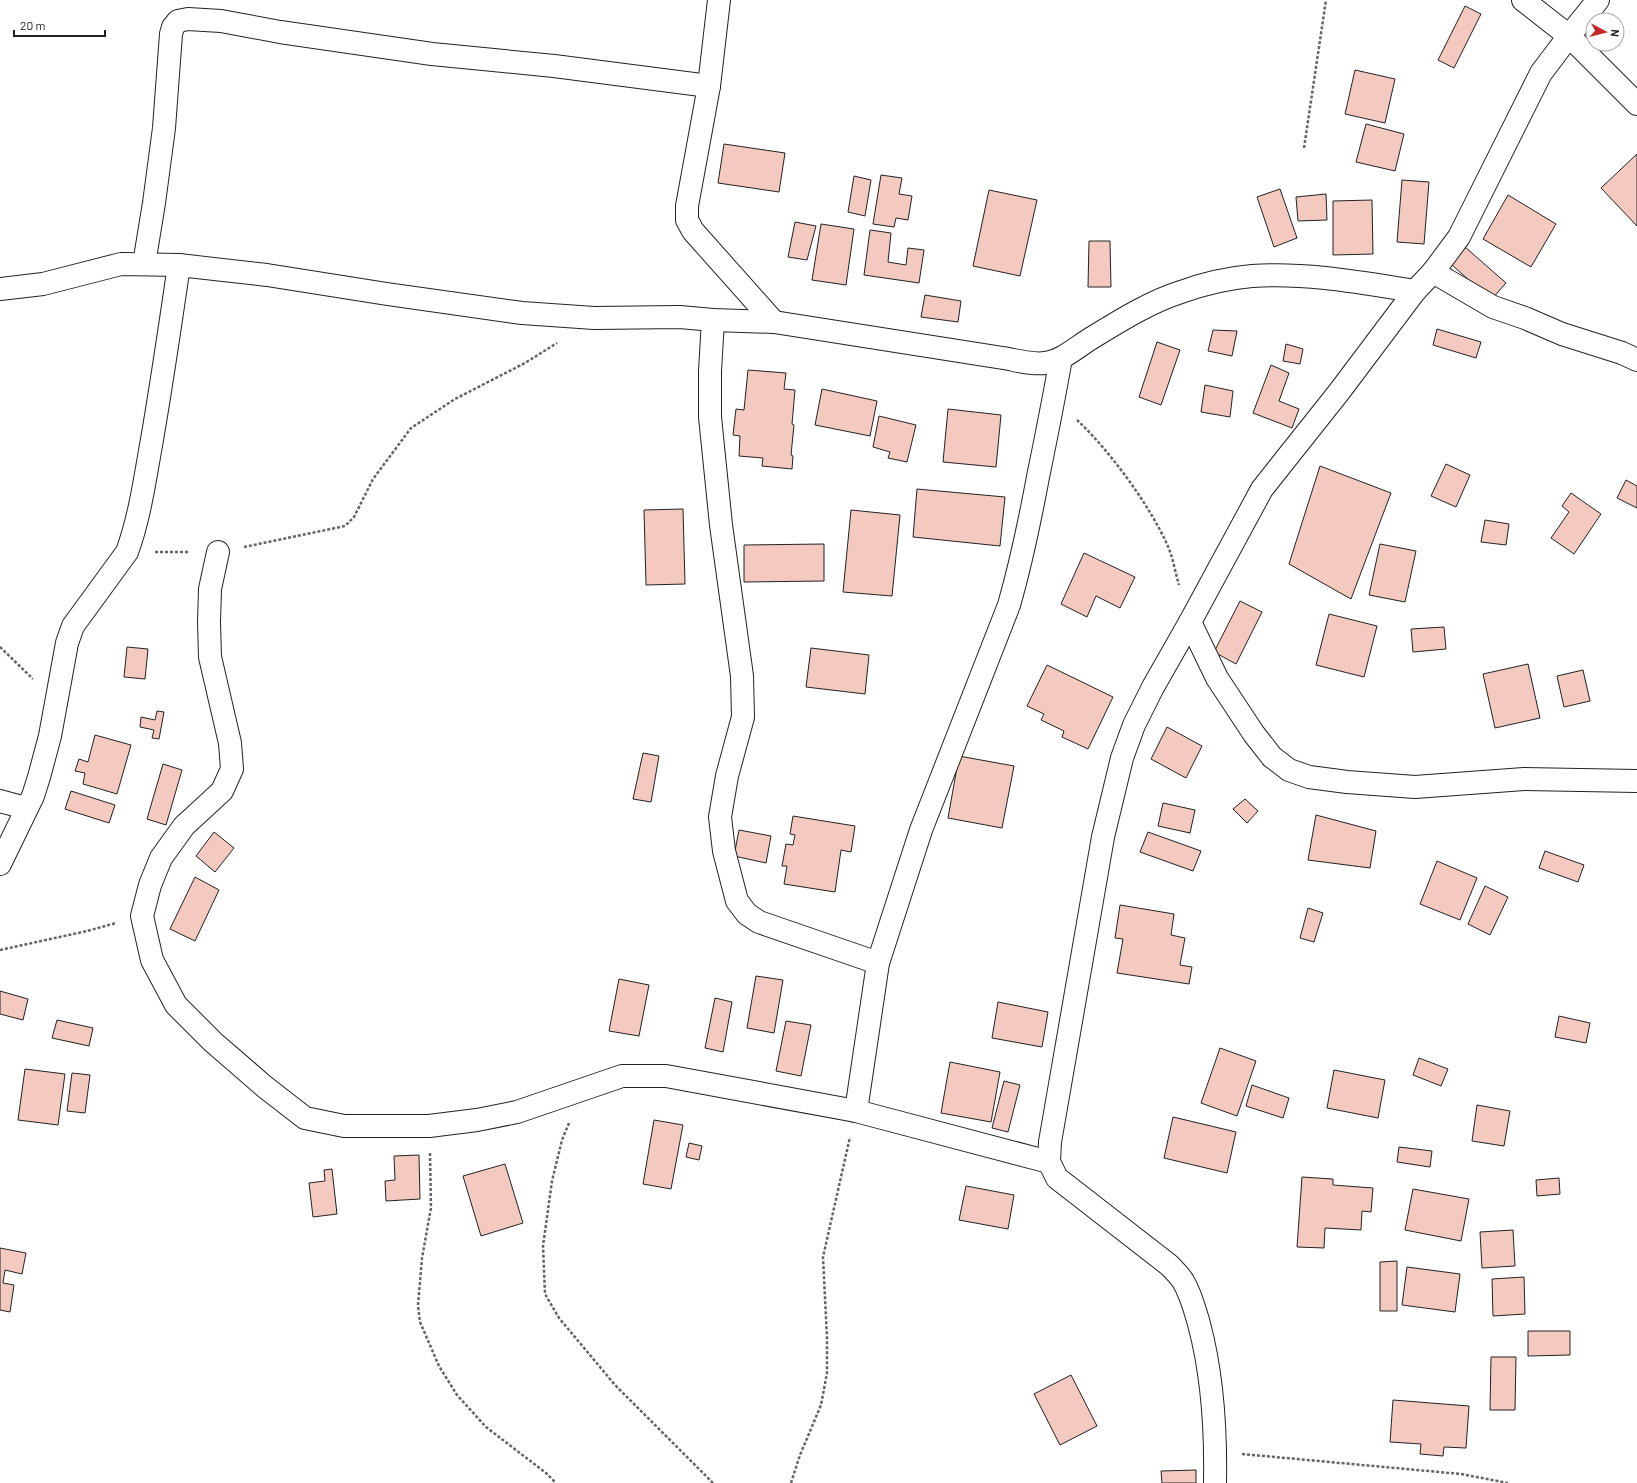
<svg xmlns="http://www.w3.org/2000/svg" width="1637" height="1483" viewBox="0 0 1637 1483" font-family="Barlow,sans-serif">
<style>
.building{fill:#f3c9c0;stroke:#222}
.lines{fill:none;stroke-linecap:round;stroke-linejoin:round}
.minor-casing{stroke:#222;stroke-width:24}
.path{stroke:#646464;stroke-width:2.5;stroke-dasharray:3 2;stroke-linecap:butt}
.minor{stroke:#fff;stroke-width:22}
</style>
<rect width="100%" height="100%" fill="#fff"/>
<g class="building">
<polygon points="1465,6 1481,14 1454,68 1438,60"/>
<polygon points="1355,70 1395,79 1385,123 1345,114"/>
<polygon points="1366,124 1404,134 1395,171 1356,162"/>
<polygon points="724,144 785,153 779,192 718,183"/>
<polygon points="1637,154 1637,226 1601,188"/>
<polygon points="881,175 902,178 899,194 912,196 908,220 896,218 894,227 873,224"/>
<polygon points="854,176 871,180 865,216 848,212"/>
<polygon points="1402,180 1429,182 1424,244 1397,242"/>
<polygon points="1280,189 1297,238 1274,247 1257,197"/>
<polygon points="989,190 1037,200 1020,276 973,266"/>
<polygon points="1326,194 1327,220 1298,221 1296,197"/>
<polygon points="1508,195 1556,224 1531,267 1483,239"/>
<polygon points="1372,200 1373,254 1333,255 1333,201"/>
<polygon points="795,222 816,226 807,260 788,257"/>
<polygon points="821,224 854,229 846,285 812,280"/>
<polygon points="870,230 891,233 888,262 906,265 908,248 924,250 919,283 864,275"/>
<polygon points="1089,241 1110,241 1111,287 1088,287"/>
<polygon points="1465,247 1506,283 1491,300 1451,264"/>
<polygon points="925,295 961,301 958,322 921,317"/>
<polygon points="1437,329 1481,342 1476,358 1433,345"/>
<polygon points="1213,330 1237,331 1232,356 1208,351"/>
<polygon points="1157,342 1180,350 1161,405 1139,397"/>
<polygon points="1286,344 1303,349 1300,364 1283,361"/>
<polygon points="1271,365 1289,373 1279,401 1299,409 1292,428 1253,413"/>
<polygon points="748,370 786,373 784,389 795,390 792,424 794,425 791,455 793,456 792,469 762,466 763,458 739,456 740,436 733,435 736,409 744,410"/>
<polygon points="1205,385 1233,391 1230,417 1201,412"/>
<polygon points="822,389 877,401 870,436 815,425"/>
<polygon points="948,409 1001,415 996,467 943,462"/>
<polygon points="879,416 916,425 907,462 888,458 890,452 873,447"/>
<polygon points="1446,464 1470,475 1456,507 1431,496"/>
<polygon points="1320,466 1391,493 1351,599 1289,564"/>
<polygon points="1626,480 1637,486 1637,508 1617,498"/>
<polygon points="917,489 1005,497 1000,546 913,537"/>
<polygon points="1571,493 1601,514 1574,554 1551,538 1569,512 1562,506"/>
<polygon points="683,509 685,584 646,585 644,510"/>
<polygon points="851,510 900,515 892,596 843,592"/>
<polygon points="1485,520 1509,524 1506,545 1481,542"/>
<polygon points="824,544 824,581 744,582 744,545"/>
<polygon points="1380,544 1416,551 1405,602 1369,595"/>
<polygon points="1084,553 1135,577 1120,608 1096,596 1087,617 1061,604"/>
<polygon points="1240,601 1262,612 1236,664 1214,652"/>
<polygon points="1329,614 1377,626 1364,677 1316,665"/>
<polygon points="1444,627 1446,649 1413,652 1411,629"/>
<polygon points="127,647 148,649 145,679 124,677"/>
<polygon points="811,648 869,655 865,694 806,687"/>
<polygon points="1528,664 1540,718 1495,728 1483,674"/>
<polygon points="1047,665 1113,697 1088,749 1062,737 1064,731 1041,720 1044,714 1027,706"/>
<polygon points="1583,670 1590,701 1564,707 1557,676"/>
<polygon points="157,711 164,712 159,739 152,738 154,730 140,727 141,717 155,720"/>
<polygon points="1167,727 1202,746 1186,778 1151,759"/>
<polygon points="95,735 131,745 117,794 83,784 85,773 75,771 79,759 88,762"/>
<polygon points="643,753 659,756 651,802 633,799"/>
<polygon points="959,756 1014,766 1002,828 948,818"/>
<polygon points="163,764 182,770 166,825 147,819"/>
<polygon points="71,791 115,805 109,823 65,809"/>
<polygon points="1245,799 1258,811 1247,823 1233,809"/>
<polygon points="1163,803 1195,810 1190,833 1158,826"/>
<polygon points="1316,815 1376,831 1370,868 1308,860"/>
<polygon points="793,816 855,826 851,852 841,850 835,892 784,884 787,866 782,866 786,844 793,845 795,835 790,834"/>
<polygon points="739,830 771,836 766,863 734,856"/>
<polygon points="214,832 234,848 215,872 196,856"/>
<polygon points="1148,832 1201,851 1193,871 1140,852"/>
<polygon points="1545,851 1584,865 1578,882 1539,868"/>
<polygon points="1437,861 1477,878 1460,920 1420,904"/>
<polygon points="195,877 219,890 195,941 170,929"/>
<polygon points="1485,886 1508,897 1490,935 1468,924"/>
<polygon points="1120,905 1174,914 1171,935 1185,938 1180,965 1192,967 1189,984 1117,973 1123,939 1115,938"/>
<polygon points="1308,908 1323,913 1314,942 1300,938"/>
<polygon points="756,976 783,980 774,1033 747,1028"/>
<polygon points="619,979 649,985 639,1036 609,1031"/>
<polygon points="0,991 28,999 23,1020 0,1014"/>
<polygon points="715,998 732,1002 723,1052 705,1048"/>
<polygon points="998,1002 1048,1012 1042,1047 992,1038"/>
<polygon points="1559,1016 1590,1023 1586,1043 1555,1037"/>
<polygon points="57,1020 93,1028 89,1046 52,1038"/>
<polygon points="786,1021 811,1025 801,1076 776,1071"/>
<polygon points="1220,1048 1256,1061 1237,1116 1201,1103"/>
<polygon points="1419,1058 1448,1069 1441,1086 1413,1075"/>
<polygon points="950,1062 1000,1072 991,1122 941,1113"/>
<polygon points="25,1069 65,1074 58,1125 18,1120"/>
<polygon points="1334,1070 1385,1080 1378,1118 1327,1108"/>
<polygon points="72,1073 90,1075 85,1113 67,1111"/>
<polygon points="1004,1081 1020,1085 1008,1132 992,1128"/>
<polygon points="1252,1085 1289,1098 1283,1118 1246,1106"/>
<polygon points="1477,1105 1510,1111 1504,1146 1472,1141"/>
<polygon points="1173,1117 1236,1132 1227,1173 1164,1158"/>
<polygon points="654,1120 683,1125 671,1189 643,1184"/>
<polygon points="689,1143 702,1146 699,1160 686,1157"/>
<polygon points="1399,1147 1432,1151 1430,1167 1397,1162"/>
<polygon points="419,1155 420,1199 386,1201 385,1181 395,1180 394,1156"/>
<polygon points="505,1164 523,1223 481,1236 463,1176"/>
<polygon points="332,1169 337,1214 313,1217 309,1183 325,1181 324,1170"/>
<polygon points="1302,1177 1333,1179 1333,1185 1373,1188 1371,1212 1362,1211 1361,1230 1325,1228 1324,1248 1297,1247"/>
<polygon points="1559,1178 1560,1194 1537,1196 1536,1180"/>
<polygon points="966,1186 1014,1195 1008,1229 959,1220"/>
<polygon points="1413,1189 1469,1199 1461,1241 1405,1230"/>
<polygon points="1513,1230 1515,1266 1482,1268 1480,1232"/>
<polygon points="0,1248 26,1253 22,1274 5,1270 3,1283 14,1285 10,1312 0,1310"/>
<polygon points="1397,1261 1397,1311 1380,1311 1380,1262"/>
<polygon points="1407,1267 1460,1274 1455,1312 1402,1305"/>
<polygon points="1524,1277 1525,1314 1493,1316 1492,1279"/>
<polygon points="1528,1331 1570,1331 1570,1355 1528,1356"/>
<polygon points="1491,1357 1516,1357 1515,1410 1490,1410"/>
<polygon points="1071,1375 1097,1426 1060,1445 1034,1394"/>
<polygon points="1393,1400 1469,1406 1466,1448 1444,1447 1443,1456 1420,1454 1421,1444 1390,1442"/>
<polygon points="1196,1470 1196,1483 1162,1483 1161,1471"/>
</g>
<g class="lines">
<defs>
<g id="minor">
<polyline points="719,0 709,86 687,206 687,220 693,231 774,322"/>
<polyline points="1523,0 1569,36 1637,104"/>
<polyline points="144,264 154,203 164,128 171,34 173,27 178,21 188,19 221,21 280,32 432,54 554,66 709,86"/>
<polyline points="1433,272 1493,307 1525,318 1562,334 1622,353 1637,360"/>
<path d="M0,289L43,284L121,264L179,265L267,275L387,294L522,313L594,318L680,317L713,320L774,322L1003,358C1016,360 1031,365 1045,363C1063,361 1079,345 1095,336C1121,320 1152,301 1181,292C1203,284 1229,278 1252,276C1305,272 1364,283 1415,291"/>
<polyline points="713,320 710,371 710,417 721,525 742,676 743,717 727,776 720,817 724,851 737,901 747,914 759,922 878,963"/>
<polyline points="218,552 210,589 209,622 210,657 230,743 232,769 222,791 184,826 161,858 150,885 142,916 152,960 176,1005 213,1042 265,1087 305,1118 344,1126 429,1126 477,1120 517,1112 622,1076 666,1076 856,1111 1049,1162"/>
<polyline points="1190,622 1217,678 1254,734 1272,757 1289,770 1309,777 1347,782 1415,787 1524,779 1637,781"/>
<polyline points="0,801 26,808"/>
<path d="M0,864L33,796L39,777L50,736L67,643L73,626L127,552C139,519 144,485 150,451C161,389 170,327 179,265"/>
<path d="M856,1111L878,963L921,830L1009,605C1021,563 1030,520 1038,477C1046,438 1054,398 1061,358"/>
<path d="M1215,1483C1216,1430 1213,1376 1199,1324C1195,1310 1191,1294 1183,1281C1179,1275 1174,1270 1169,1265L1057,1178L1049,1162L1050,1142L1103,837L1122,758L1134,725L1153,687L1190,622L1262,489L1339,392L1415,291L1433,272L1459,237L1541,73L1569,36L1598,0"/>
</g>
</defs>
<use href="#minor" class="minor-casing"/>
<g class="path">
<polyline points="1304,148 1326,0"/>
<path d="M1077,420C1110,451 1148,503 1167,544C1173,557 1175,572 1179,585"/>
<polyline points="244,547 345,526 354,517 373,479 411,428 455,399 525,363 557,343"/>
<polyline points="155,552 190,552"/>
<polyline points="0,647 33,679"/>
<polyline points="0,950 87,931 116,923"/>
<polyline points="569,1123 562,1140 552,1181 543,1246 545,1294 559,1318 615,1385 713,1483"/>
<polyline points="430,1153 431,1208 422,1258 418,1305 420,1322 439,1366 457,1395 486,1427 546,1473 556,1483"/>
<polyline points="1242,1454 1461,1474 1508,1483"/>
<polyline points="791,1483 800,1455 821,1405 827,1373 827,1338 823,1257 850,1137"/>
</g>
<use href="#minor" class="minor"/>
</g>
<g transform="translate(1605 32) rotate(97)"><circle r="19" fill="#ffffff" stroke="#a7a7a7"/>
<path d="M0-3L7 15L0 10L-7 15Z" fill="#c62828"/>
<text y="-6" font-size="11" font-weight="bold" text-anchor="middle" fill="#222222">N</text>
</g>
<path d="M14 30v6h91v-6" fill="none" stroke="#222222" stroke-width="2"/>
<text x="20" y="30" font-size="12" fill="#222222" stroke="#ffffff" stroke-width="3" paint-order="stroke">20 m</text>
</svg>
